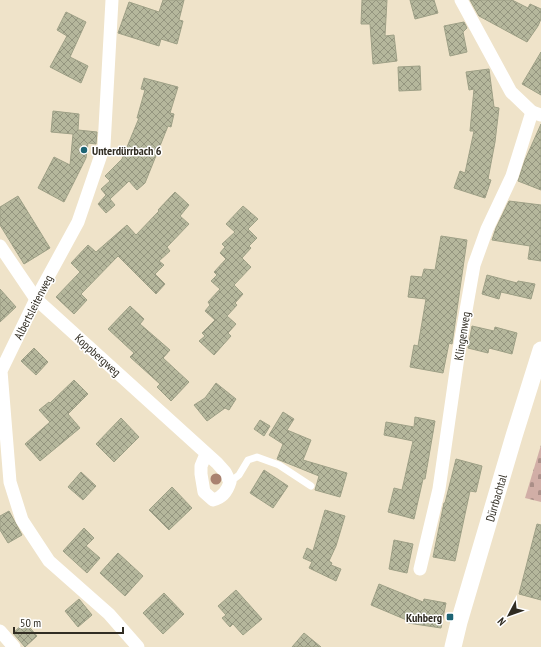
<svg xmlns="http://www.w3.org/2000/svg" width="541" height="647" viewBox="0 0 541 647" font-family="'PT Sans Narrow',sans-serif">
<style>
.cemetery{fill:url(#cemetery-stones)}
.building{fill:url(#building-cross-hatch);stroke:#9ea086}
.lines{fill:none;stroke-linecap:round;stroke-linejoin:round}
.service{stroke:#fff;stroke-width:7}
.minor{stroke:#fff;stroke-width:13}
.tertiary{stroke:#fff;stroke-width:17}
.tree{fill:#a9826f}
.poi-dot{fill:#1d6474;stroke:#fff;stroke-width:1.5}
.labels{text-anchor:middle;dominant-baseline:central;stroke-width:3;stroke-linejoin:round;paint-order:stroke}
.poi-label{font-size:12px;font-weight:bold;fill:#302c22;stroke:#fff;text-anchor:start}
.street-label{font-size:12px;fill:#302c22;stroke:#fff}
</style>
<defs>
<pattern id="cemetery-stones" width="16" height="16" patternUnits="userSpaceOnUse"><rect width="16" height="16" fill="#d1aea6"/><path d="M2 7V4a2 2 0 0 1 4 0v3zM10 15v-3a2 2 0 0 1 4 0v3z" fill="#aa8e87"/></pattern>
<pattern id="building-cross-hatch" width="8" height="8" patternUnits="userSpaceOnUse"><rect width="8" height="8" fill="#b5b79c"/><path d="M0 0l8 8M0 8l8-8" fill="none" stroke="#94957f"/></pattern>
</defs>
<rect width="100%" height="100%" fill="#efe3c9"/>
<polygon class="cemetery" points="541,445 541,502 525,498"/>
<g class="building">
<polygon points="163,0 184,0 179,20 183,21 177,44 161,39 159,46 118,33 129,2 159,12"/>
<polygon points="362,0 387,0 385,36 394,35 397,61 373,64 370,24 361,24"/>
<polygon points="410,0 434,0 438,13 415,19"/>
<polygon points="470,0 512,0 528,8 530,4 541,9 541,19 538,26 527,42 479,16"/>
<polygon points="66,12 86,22 70,57 88,66 81,83 50,67 67,36 57,30"/>
<polygon points="464,22 467,28 463,32 467,52 450,56 444,26"/>
<polygon points="541,52 541,95 522,84"/>
<polygon points="420,66 421,90 399,91 398,67"/>
<polygon points="489,69 494,107 499,108 495,142 488,179 491,180 485,198 454,188 460,171 465,173 474,131 470,131 474,89 469,90 466,72"/>
<polygon points="144,78 178,87 170,113 174,114 171,127 168,126 145,183 137,190 129,181 110,199 115,205 106,213 98,204 106,195 101,189 110,181 105,176 122,159 139,118 137,118 145,90 141,89"/>
<polygon points="53,111 79,114 78,130 97,132 96,144 88,143 86,158 64,202 38,188 54,157 70,165 73,134 51,132"/>
<polygon points="541,124 541,190 518,181 525,160"/>
<polygon points="175,192 189,205 180,216 189,224 167,247 170,251 159,261 164,265 155,274 165,284 156,294 118,256 81,294 87,300 74,314 56,297 80,272 71,263 88,245 96,252 127,225 136,235 159,211 158,210"/>
<polygon points="18,196 50,248 24,264 0,225 0,207"/>
<polygon points="509,201 541,205 541,261 528,259 530,246 492,240 496,228"/>
<polygon points="243,206 258,219 248,229 257,238 249,246 251,248 242,258 251,267 234,285 243,294 235,303 237,305 227,316 236,324 228,333 231,336 214,355 199,341 205,336 202,333 215,320 205,311 210,305 208,302 220,289 211,281 217,275 214,272 226,259 220,253 225,247 222,244 235,232 226,224"/>
<polygon points="441,236 467,240 452,344 449,343 443,373 410,367 414,345 418,346 426,299 408,297 411,276 422,277 424,269 435,270"/>
<polygon points="487,275 517,283 518,281 535,284 531,299 501,292 499,299 482,294"/>
<polygon points="0,289 16,307 0,322"/>
<polygon points="130,306 144,319 140,324 170,350 163,358 189,382 171,401 157,387 160,384 130,357 134,353 108,329"/>
<polygon points="472,326 494,331 495,327 517,333 512,354 489,348 488,353 468,348"/>
<polygon points="34,348 48,362 36,375 21,361"/>
<polygon points="74,380 88,394 68,414 80,428 40,461 25,444 50,422 39,410 49,402 50,403"/>
<polygon points="216,383 236,399 229,410 225,408 207,421 194,405 205,398"/>
<polygon points="283,412 294,419 287,430 311,440 303,460 347,473 340,497 315,490 319,476 277,459 283,444 269,435"/>
<polygon points="415,417 435,421 425,479 423,479 414,519 388,512 394,488 402,490 413,441 384,435 386,422 414,427"/>
<polygon points="121,418 139,437 114,462 96,444"/>
<polygon points="260,420 270,426 264,436 254,429"/>
<polygon points="456,459 482,466 476,492 470,491 455,561 433,557 444,503 445,503"/>
<polygon points="264,470 288,486 273,508 250,493"/>
<polygon points="81,472 96,486 83,500 68,487"/>
<polygon points="172,487 192,508 169,530 149,510"/>
<polygon points="325,510 345,516 336,546 329,561 332,563 331,565 341,569 336,581 309,568 312,562 303,558 307,548 313,551"/>
<polygon points="9,511 22,535 8,543 0,530 0,516"/>
<polygon points="537,524 541,525 541,600 519,594"/>
<polygon points="84,528 94,538 86,546 100,558 87,573 63,551"/>
<polygon points="394,540 413,544 407,573 389,569"/>
<polygon points="118,553 143,576 125,596 100,573"/>
<polygon points="379,584 423,602 424,599 446,603 441,628 408,623 409,621 371,605"/>
<polygon points="236,590 262,619 243,635 233,624 230,627 222,618 226,615 218,606"/>
<polygon points="164,593 184,614 163,634 143,613"/>
<polygon points="79,599 92,615 78,627 65,611"/>
<polygon points="25,622 37,636 25,647 13,633"/>
<polygon points="304,633 321,647 292,647"/>
</g>
<g class="lines">
<polyline class="service" points="230,482 239,475 248,460 257,457 279,465 311,486"/>
<g class="minor">
<polyline points="112,0 104,146 78,222 36,299 1,371 10,482 22,520 49,561 109,614 138,647"/>
<polyline points="461,0 511,92 532,112 541,115"/>
<path d="M0,246L36,299L217,463L225,472L230,482C227,492 222,498 213,500L204,492L201,474V466L206,454"/>
<polyline points="420,569 439,489 459,350 474,265 487,229 512,176 532,112"/>
<polyline points="0,631 14,647"/>
</g>
<polyline class="tertiary" points="453,647 459,622 514,436 541,350"/>
</g>
<circle class="tree" cx="216" cy="479" r="5.5"/>
<g class="poi-dot">
<circle cx="84" cy="150" r="4"/>
<rect x="446" y="613" width="8" height="8" rx="2"/>
</g>
<g class="labels">
<g class="poi-label">
<text x="92" y="150">Unterdürrbach 6</text>
<text x="442" y="617" text-anchor="end">Kuhberg</text>
</g>
<g class="street-label">
<text transform="translate(33 307) rotate(-63)">Albertsleitenweg</text>
<text transform="translate(462 336) rotate(-81)">Klingenweg</text>
<text transform="translate(98 355) rotate(42)">Koppbergweg</text>
<text transform="translate(496 498) rotate(-74)">Dürrbachtal</text>
</g>
</g>
<g transform="translate(509 615) rotate(229)" stroke="#ffffff" stroke-width="3" paint-order="stroke">
<path d="M0-3L7 15L0 10L-7 15Z" fill="#302c22"/>
<text y="-6" font-size="11" font-weight="bold" text-anchor="middle" fill="#302c22">N</text>
</g>
<path d="M14 627v6h109v-6" fill="none" stroke="#302c22" stroke-width="2"/>
<text x="20" y="627" font-size="12" fill="#302c22" stroke="#ffffff" stroke-width="3" paint-order="stroke">50 m</text>
</svg>
